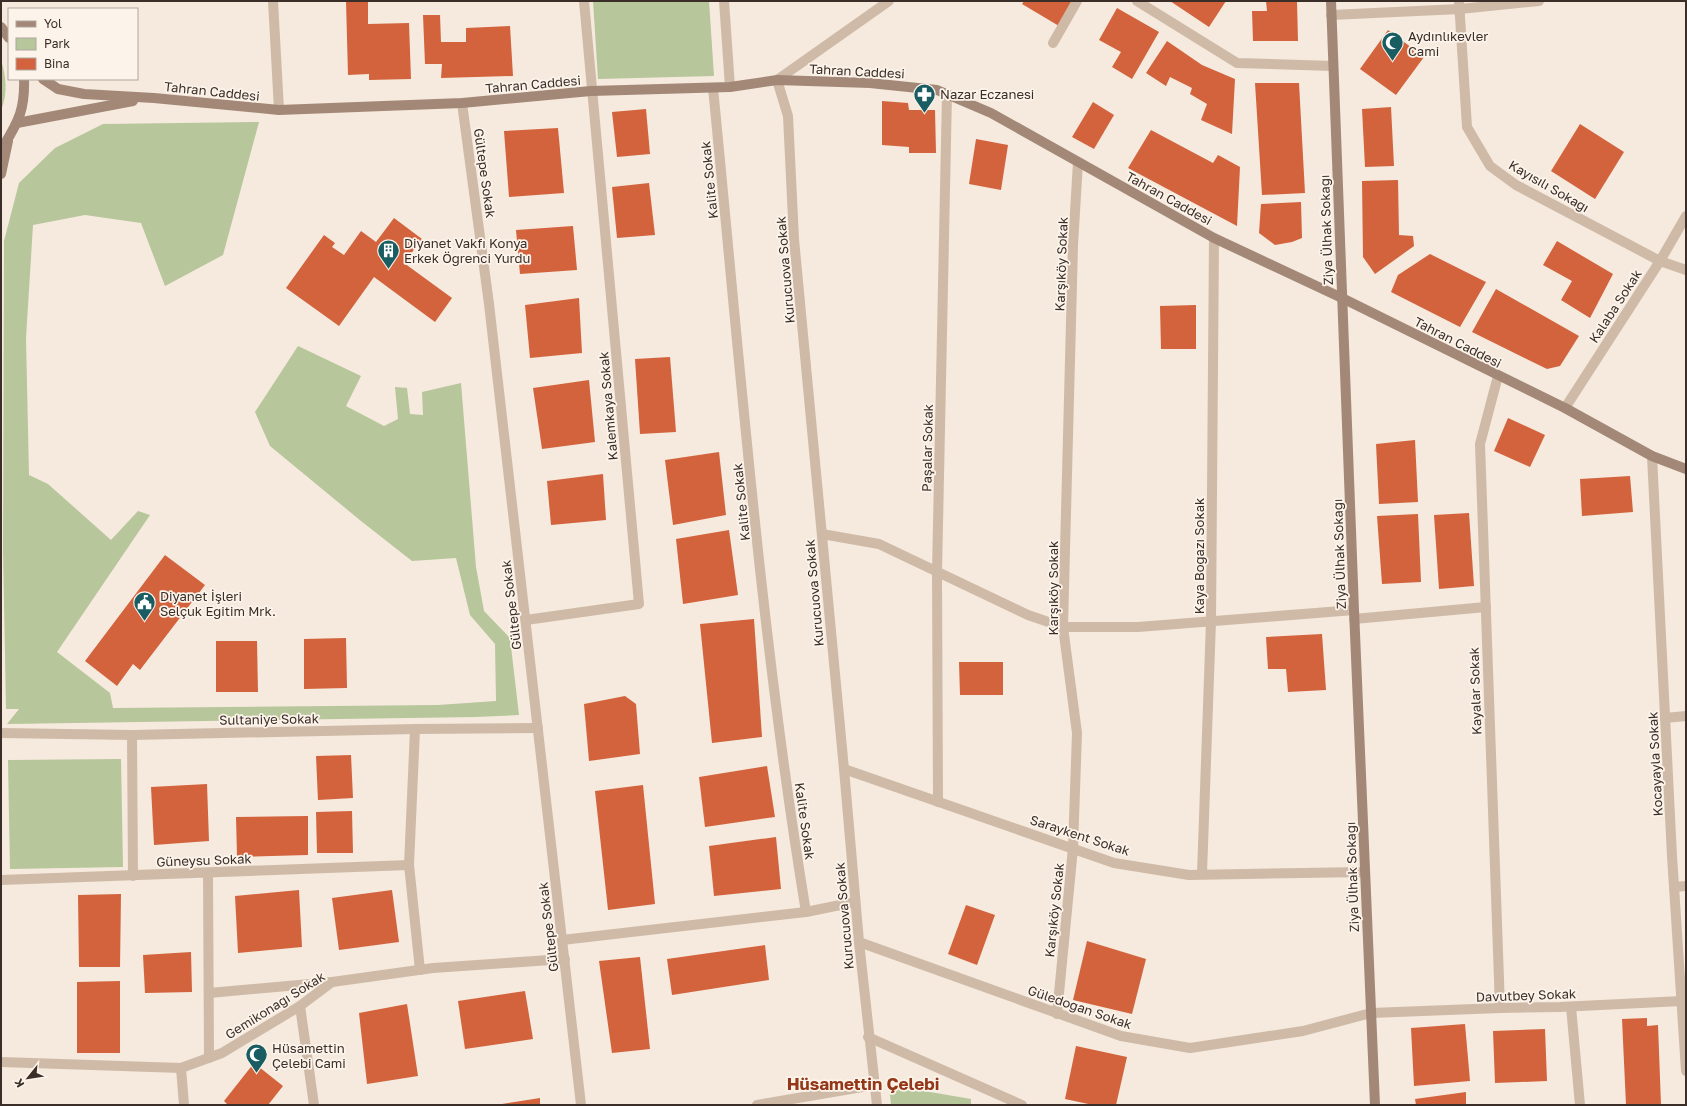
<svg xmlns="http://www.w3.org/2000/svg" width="1687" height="1106" viewBox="0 0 1687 1106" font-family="'Golos Text',sans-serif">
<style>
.green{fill:#b7c69b}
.building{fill:#d3633d}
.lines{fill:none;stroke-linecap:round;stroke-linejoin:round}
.street{stroke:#cfbaa7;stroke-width:10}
.secondary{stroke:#a38878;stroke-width:10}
.labels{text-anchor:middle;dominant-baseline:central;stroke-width:3.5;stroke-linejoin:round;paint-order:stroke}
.poi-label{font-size:13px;fill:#3b2e28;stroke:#fcf4eb;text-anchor:start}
.street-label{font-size:13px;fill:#3b2e28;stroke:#fcf4eb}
.district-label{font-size:17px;font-weight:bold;fill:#943718;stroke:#fcf4eb}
</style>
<rect width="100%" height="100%" fill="#f5eadd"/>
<g class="green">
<polygon points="593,1 709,1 714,76 598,79"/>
<path d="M1,60C6,76 8,94 1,110Z"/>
<polygon points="259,122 223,255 165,286 141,223 85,215 33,225 26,338 29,475 48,484 111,540 138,511 150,515 57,652 110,693 113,708 438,705 496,701 495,644 470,615 456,558 412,561 361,521 270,446 255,412 298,346 361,376 346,406 384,426 398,419 395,387 407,388 410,414 423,415 422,392 461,383 476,567 484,611 510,638 519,715 476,717 7,724 19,709 6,709 3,550 4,241 19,183 55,148 103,124"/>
<polygon points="121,759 123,867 10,869 8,760"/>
<polygon points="889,1085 971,1099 971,1105 891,1105"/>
</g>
<g class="building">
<polygon points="346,1 368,1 368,24 409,23 411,79 369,80 369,74 348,75"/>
<polygon points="1024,1 1074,1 1059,26 1022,4"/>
<polygon points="1170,1 1226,1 1209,27"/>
<polygon points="1266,1 1297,1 1298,41 1253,41 1252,11 1267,11"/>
<polygon points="1117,8 1159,32 1132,79 1112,67 1121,52 1099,40"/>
<polygon points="423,15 440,15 441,42 466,42 466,28 510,26 513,76 441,78 442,64 425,64"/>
<polygon points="1388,30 1424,57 1396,95 1360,69"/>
<polygon points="1167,41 1202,65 1235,79 1232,134 1201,120 1207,104 1190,94 1192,88 1170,77 1166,86 1146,73"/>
<polygon points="1255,83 1299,83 1305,193 1262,195"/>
<polygon points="882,101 908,103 909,110 935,110 936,153 909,153 909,147 882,145"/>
<polygon points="1093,102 1114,115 1094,149 1072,137"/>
<polygon points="1391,107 1394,166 1365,167 1362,109"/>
<polygon points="646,109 650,154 617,157 612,112"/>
<polygon points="1580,124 1624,152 1595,199 1551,171"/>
<polygon points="558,128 564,193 509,197 504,131"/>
<polygon points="1151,130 1213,163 1218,155 1240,167 1237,226 1128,168"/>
<polygon points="976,139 1008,145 1001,190 969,184"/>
<polygon points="1398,180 1399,235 1413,236 1414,246 1375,274 1363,257 1362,181"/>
<polygon points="649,183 655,235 617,238 612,187"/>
<polygon points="1301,202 1302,238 1292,242 1275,245 1259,233 1261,204"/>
<polygon points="394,218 422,239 404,263 452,298 435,322 374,277 339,326 286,288 324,235 335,243 332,247 344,255 361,231 376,242"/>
<polygon points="573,226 577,270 520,274 516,230"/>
<polygon points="1557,241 1613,274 1590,318 1561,300 1572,281 1543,265"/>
<polygon points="1430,254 1486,282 1460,327 1391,292 1398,275"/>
<polygon points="1496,289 1579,336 1560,366 1547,369 1472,332"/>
<polygon points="579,298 582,353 530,358 525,305"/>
<polygon points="1196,305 1196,349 1161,349 1160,306"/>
<polygon points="670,357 676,432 640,434 635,359"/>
<polygon points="589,380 595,442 542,449 533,388"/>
<polygon points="1508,418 1545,435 1530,467 1494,451"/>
<polygon points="1415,440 1418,502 1379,504 1376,444"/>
<polygon points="719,452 726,515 673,525 665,460"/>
<polygon points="603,474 606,520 551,525 547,481"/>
<polygon points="1630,476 1633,512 1582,516 1580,479"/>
<polygon points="1469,513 1474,586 1439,589 1434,515"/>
<polygon points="1418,514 1421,582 1382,584 1377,516"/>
<polygon points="729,530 738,595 683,604 676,539"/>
<polygon points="165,555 205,585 140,670 133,664 117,686 85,661"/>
<polygon points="754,619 762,737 712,743 700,624"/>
<polygon points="1322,634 1326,690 1288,692 1286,669 1268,669 1266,637"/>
<polygon points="346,638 347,688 304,689 304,639"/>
<polygon points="216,641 257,641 258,692 216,692"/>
<polygon points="959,662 1003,662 1003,695 960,695"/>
<polygon points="625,696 636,704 640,754 589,761 584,704"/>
<polygon points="351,755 353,798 318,800 316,756"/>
<polygon points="767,766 775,817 705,827 699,777"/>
<polygon points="207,784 209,841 154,845 151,787"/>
<polygon points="643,785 655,904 608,910 595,791"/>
<polygon points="352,811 353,853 317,853 316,812"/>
<polygon points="308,816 308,855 237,857 236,817"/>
<polygon points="776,837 781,889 714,896 709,846"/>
<polygon points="299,890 302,947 238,953 235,896"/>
<polygon points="392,890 399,942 339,950 332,898"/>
<polygon points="121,894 120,967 79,967 78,895"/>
<polygon points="966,905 995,915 977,965 948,954"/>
<polygon points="1087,941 1146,959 1132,1014 1073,1000"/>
<polygon points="765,945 769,980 672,995 667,959"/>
<polygon points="191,952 192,992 145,993 143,955"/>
<polygon points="640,957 650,1049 612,1053 599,961"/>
<polygon points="120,981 120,1053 77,1053 77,982"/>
<polygon points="525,991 533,1039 465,1049 458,1001"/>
<polygon points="407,1004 418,1076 367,1084 359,1013"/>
<polygon points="1647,1018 1647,1026 1658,1025 1661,1105 1626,1105 1622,1019"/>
<polygon points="1465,1024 1470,1081 1414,1086 1411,1028"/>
<polygon points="1545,1029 1547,1081 1495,1083 1493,1031"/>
<polygon points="1076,1046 1127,1057 1116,1105 1093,1105 1065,1099"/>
<polygon points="254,1063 283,1086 268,1105 228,1105 224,1101"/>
<polygon points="1466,1092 1466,1105 1416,1105 1415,1099"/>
<polygon points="540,1098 540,1105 502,1105 502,1104"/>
</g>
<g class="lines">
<g class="street">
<polyline points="273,1 279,110"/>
<polyline points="724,1 730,87"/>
<polyline points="1137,1 1237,63 1333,66"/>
<polyline points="1459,1 1467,127 1490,166 1516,185 1660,261 1686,270"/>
<polyline points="1331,15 1460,9 1539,1"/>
<polyline points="1053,43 1077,1"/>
<path d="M713,88C740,363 761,640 806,912"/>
<polyline points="462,103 489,304 581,1105"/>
<polyline points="1498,376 1480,444 1500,1008"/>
<polyline points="1565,408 1660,261 1686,216"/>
<polyline points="1652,456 1672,856 1686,1071"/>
<polyline points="822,534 879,544 1028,615 1063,627 1138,627 1354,610"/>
<polyline points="1354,619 1486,607"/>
<polyline points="526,620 639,604 584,1"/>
<polyline points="1665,718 1686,716"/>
<polyline points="415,729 409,865 420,970"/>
<polyline points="1,733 132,735 415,729 538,728"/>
<polyline points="132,735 133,876"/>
<polyline points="844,769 1114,863 1189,875 1365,872"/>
<polyline points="938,802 937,572 947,94"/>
<polyline points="208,873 209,1058"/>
<polyline points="1202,874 1211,621 1214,238"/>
<polyline points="1,880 409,865"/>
<polyline points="1674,887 1686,886"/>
<polyline points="562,940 806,912 855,902"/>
<polyline points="859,942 1121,1036 1190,1048 1303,1031 1371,1013 1500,1008 1560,1007 1682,1001"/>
<polyline points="209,993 332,982"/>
<polyline points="300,1006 314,1105"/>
<polyline points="1571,1007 1580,1105"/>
<polyline points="1057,1014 1073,848 1077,733 1063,627 1073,245 1078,162"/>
<polyline points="868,1037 1022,1105"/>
<polyline points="1,1062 181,1068 222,1053 300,1006 332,982 433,968 565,959"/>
<polyline points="181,1068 184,1105"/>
<polyline points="757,1105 874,1085"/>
<polyline points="877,1105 859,942 844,769 794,239 788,116 777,80 889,1"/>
</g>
<g class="secondary">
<polyline points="1331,1 1354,610 1375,1105"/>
<polyline points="1,27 9,38"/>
<polyline points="43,79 58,89 84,94 154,98 279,110 462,103 591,91 730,87 777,80 870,83 937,90 991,113 1214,238 1342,298 1565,408 1652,456 1686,469"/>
<polyline points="17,123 133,101"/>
<path d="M1,147L4,145C19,121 25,108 24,79"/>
<polyline points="1,174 8,141"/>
</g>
</g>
<defs>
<symbol id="mosque-pin" viewBox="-11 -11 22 30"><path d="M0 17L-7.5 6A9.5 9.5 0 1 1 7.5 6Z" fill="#195c62" stroke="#fcf4eb"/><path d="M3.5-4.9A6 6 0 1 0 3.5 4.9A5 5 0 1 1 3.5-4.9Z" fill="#fff"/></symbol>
<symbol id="pharmacy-pin" viewBox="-11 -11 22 30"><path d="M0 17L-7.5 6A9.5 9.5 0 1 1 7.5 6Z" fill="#195c62" stroke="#fcf4eb"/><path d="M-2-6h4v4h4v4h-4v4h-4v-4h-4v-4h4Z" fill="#fff"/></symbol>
<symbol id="building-pin" viewBox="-11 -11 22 30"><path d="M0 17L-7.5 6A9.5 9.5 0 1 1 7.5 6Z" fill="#195c62" stroke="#fcf4eb"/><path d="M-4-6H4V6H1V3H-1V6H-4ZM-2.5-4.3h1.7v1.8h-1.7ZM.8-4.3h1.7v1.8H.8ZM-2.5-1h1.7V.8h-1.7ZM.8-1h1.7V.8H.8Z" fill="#fff"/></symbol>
<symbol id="civic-pin" viewBox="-11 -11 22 30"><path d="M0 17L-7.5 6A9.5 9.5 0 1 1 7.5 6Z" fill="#195c62" stroke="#fcf4eb"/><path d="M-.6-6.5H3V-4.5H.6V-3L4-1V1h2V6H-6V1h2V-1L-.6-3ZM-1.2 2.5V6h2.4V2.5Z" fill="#fff"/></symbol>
</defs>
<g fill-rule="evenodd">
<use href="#mosque-pin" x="1380" y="30" width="25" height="34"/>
<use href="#pharmacy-pin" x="912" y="82" width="25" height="34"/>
<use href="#building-pin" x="376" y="238" width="25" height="34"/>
<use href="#civic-pin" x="132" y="590" width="25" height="34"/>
<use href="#mosque-pin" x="244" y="1042" width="25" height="34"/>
</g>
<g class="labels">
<g class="poi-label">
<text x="1408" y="36">Aydınlıkevler<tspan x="1408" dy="15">Cami</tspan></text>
<text x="940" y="94">Nazar Eczanesi</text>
<text x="404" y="243">Diyanet Vakfı Konya<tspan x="404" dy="15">Erkek Öğrenci Yurdu</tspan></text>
<text x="160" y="596">Diyanet İşleri<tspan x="160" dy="15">Selçuk Eğitim Mrk.</tspan></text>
<text x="272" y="1048">Hüsamettin<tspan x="272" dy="15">Çelebi Cami</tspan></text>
</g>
<g class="street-label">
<text transform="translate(857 71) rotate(3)">Tahran Caddesi</text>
<text transform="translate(533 84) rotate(-5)">Tahran Caddesi</text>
<text transform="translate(212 91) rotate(6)">Tahran Caddesi</text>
<text transform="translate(485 173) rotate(82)">Gültepe Sokak</text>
<text transform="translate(709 180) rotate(-96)">Kalite Sokak</text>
<text transform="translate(1549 186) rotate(30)">Kayısılı Sokağı</text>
<text transform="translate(1169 198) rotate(29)">Tahran Caddesi</text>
<text transform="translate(1326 230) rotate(-92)">Ziya Ülhak Sokağı</text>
<text transform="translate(1061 264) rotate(-88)">Karşıköy Sokak</text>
<text transform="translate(785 270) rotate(-95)">Kurucuova Sokak</text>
<text transform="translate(1615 306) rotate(-57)">Kalaba Sokak</text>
<text transform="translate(1458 342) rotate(27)">Tahran Caddesi</text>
<text transform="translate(608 406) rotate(-95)">Kalemkaya Sokak</text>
<text transform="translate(927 448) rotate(-89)">Paşalar Sokak</text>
<text transform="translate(741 502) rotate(-96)">Kalite Sokak</text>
<text transform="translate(1339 554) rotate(-92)">Ziya Ülhak Sokağı</text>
<text transform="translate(1199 556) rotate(-90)">Kaya Boğazı Sokak</text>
<text transform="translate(1053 588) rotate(-90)">Karşıköy Sokak</text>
<text transform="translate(814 593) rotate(-95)">Kurucuova Sokak</text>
<text transform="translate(511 605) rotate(-97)">Gültepe Sokak</text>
<text transform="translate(1475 691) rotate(-92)">Kayalar Sokak</text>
<text transform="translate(269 719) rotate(-1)">Sultaniye Sokak</text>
<text transform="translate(1655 764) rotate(-93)">Kocayayla Sokak</text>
<text transform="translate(805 821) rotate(82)">Kalite Sokak</text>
<text transform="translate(1080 835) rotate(18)">Saraykent Sokak</text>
<text transform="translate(204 860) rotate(-2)">Güneysu Sokak</text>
<text transform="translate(1352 877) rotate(-92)">Ziya Ülhak Sokağı</text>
<text transform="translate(1054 910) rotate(-84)">Karşıköy Sokak</text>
<text transform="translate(844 916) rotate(-95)">Kurucuova Sokak</text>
<text transform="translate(548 927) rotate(-97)">Gültepe Sokak</text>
<text transform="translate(1526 995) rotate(-2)">Davutbey Sokak</text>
<text transform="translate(275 1005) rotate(-32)">Gemikonağı Sokak</text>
<text transform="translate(1080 1007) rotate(19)">Güledoğan Sokak</text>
</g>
<g class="district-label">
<text x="863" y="1083">Hüsamettin Çelebi</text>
</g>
</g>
<rect width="1687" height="1106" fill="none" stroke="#3b2e28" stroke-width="4"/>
<rect x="8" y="8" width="130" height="72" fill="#fcf4eb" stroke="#afa59d"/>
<rect x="16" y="21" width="20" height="6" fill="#a38878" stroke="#afa59d"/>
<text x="44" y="28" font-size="12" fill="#3b2e28">Yol</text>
<rect x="16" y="38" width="20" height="12" fill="#b7c69b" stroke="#afa59d"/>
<text x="44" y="48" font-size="12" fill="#3b2e28">Park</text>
<rect x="16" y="58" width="20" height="12" fill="#d3633d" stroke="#afa59d"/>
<text x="44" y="68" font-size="12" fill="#3b2e28">Bina</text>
<g transform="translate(28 1078) rotate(240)" stroke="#fcf4eb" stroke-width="3" paint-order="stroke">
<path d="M0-3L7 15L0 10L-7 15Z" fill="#3b2e28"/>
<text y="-6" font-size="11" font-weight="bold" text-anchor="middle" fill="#3b2e28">K</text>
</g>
</svg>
